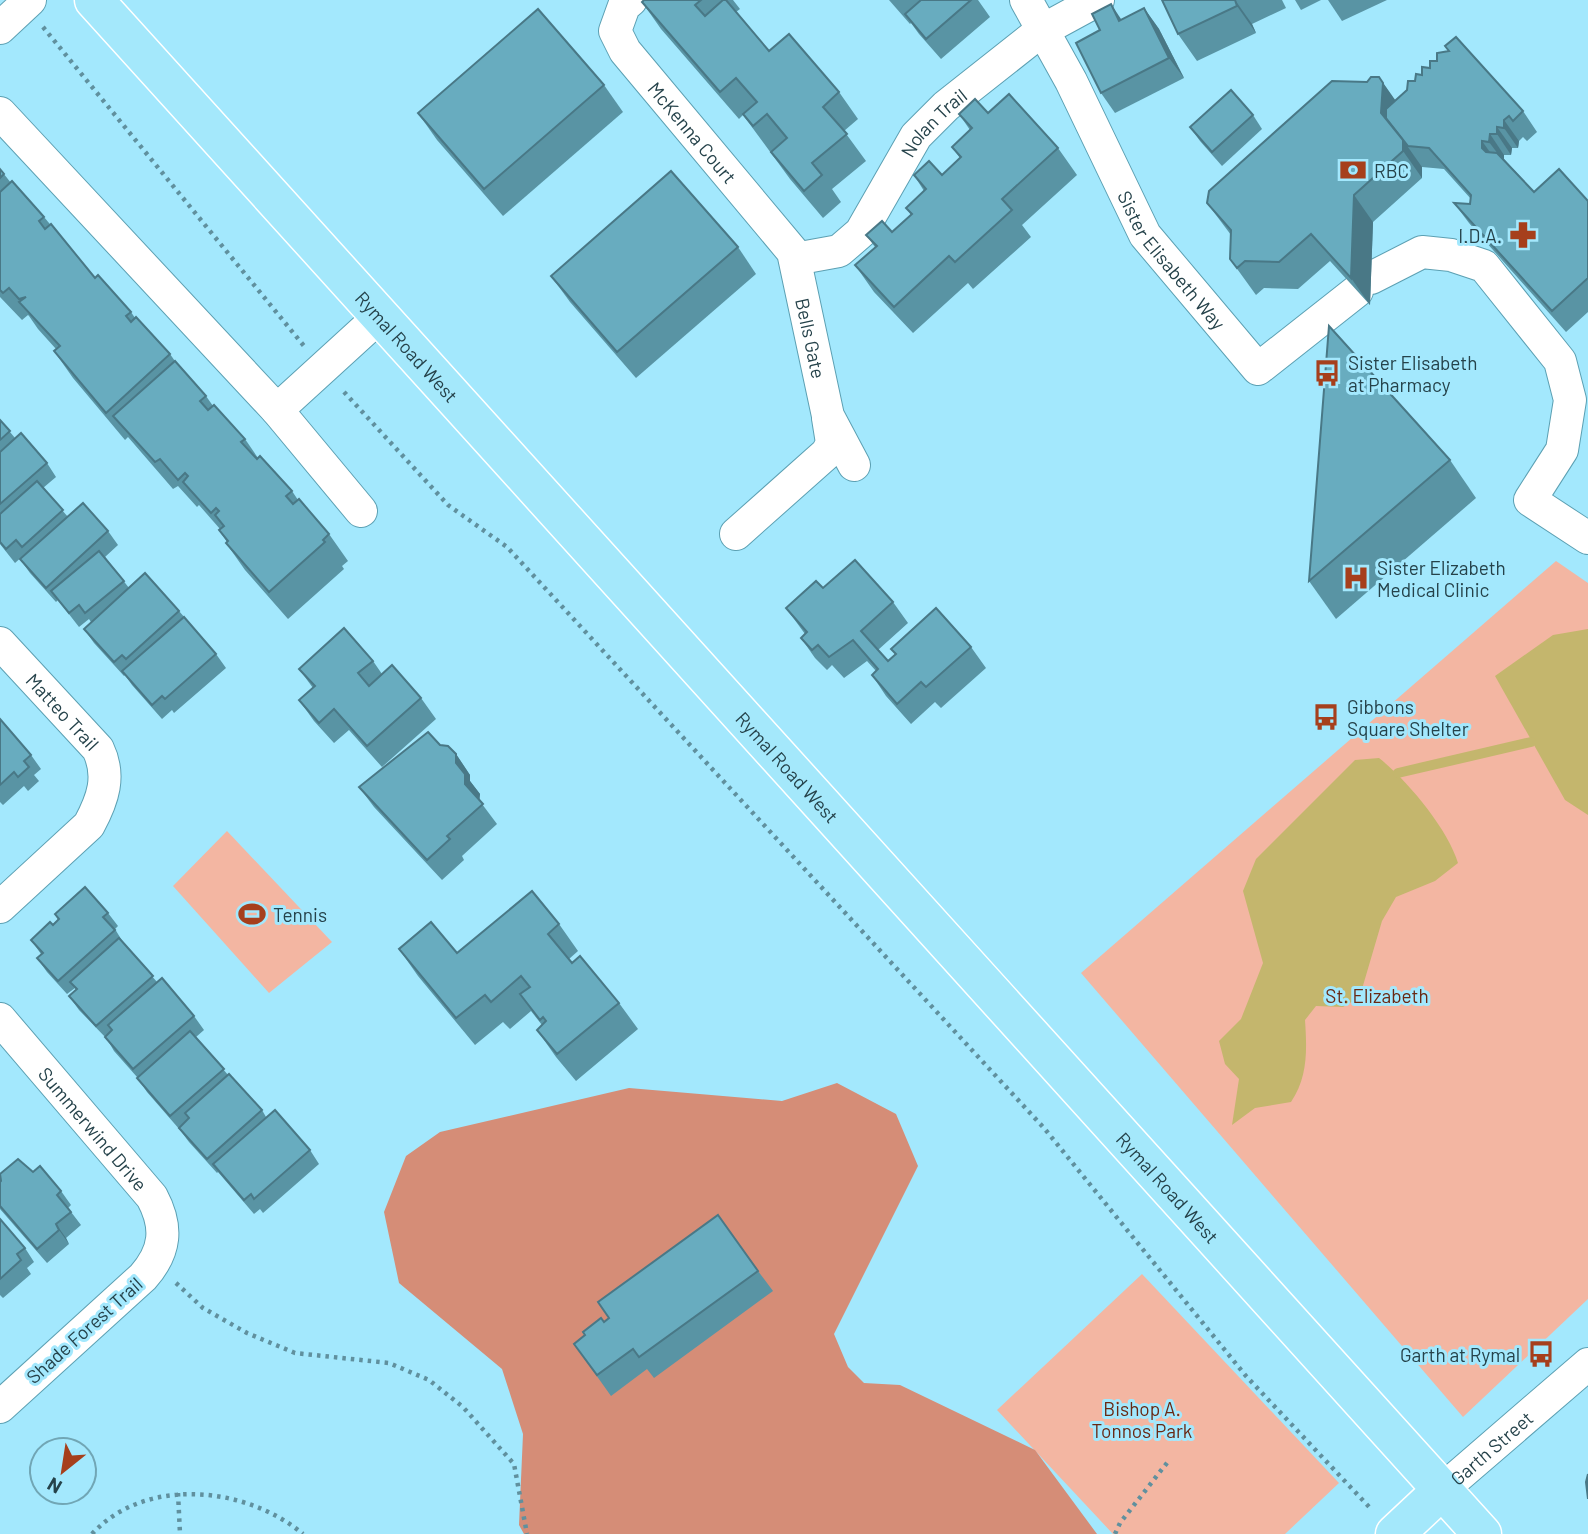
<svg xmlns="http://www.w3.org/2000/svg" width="1588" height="1534" viewBox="0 0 1588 1534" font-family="Barlow,sans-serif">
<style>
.green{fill:#f3b6a2}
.forest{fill:#d58d77}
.water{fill:#c4b66d}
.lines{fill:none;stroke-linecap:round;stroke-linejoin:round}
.stream{stroke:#c4b66d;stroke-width:10}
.minor-casing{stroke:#5ca0b3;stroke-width:34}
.major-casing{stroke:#fff;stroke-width:41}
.path{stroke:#60909e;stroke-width:4.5;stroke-dasharray:3.5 5;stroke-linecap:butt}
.minor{stroke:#fff;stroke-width:32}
.major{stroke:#a4e8fb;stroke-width:38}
.wall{fill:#5994a4}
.shaded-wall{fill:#497886}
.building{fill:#68acbf;stroke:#497886;stroke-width:2}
.labels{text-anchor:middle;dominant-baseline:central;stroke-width:6;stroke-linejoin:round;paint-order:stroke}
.street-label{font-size:19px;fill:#25424a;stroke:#a3e8fd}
.poi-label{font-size:19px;fill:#25424a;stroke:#a3e8fd;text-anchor:start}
.park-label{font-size:19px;fill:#692813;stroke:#a3e8fd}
</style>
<rect width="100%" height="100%" fill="#a3e8fd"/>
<g class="green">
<polygon points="1556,561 1588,583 1588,1299 1463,1417 1081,973"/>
<polygon points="227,831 332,942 269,993 173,886"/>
<polygon points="1142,1274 1339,1483 1285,1534 1113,1534 997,1410"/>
</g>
<polygon class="forest" points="837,1083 896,1114 918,1166 834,1334 848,1367 864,1383 900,1385 1035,1450 1097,1534 524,1534 519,1525 523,1434 502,1369 399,1283 384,1212 406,1156 440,1132 629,1088 782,1101"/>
<g class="water">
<polygon points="1588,629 1588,815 1565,800 1495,676 1553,635"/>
<path d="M1379,758C1407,780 1448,829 1458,863L1435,881L1396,897L1382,921L1362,989L1355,1000L1343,1007L1316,1006L1305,1020C1307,1050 1308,1077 1291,1102L1255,1108L1232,1125L1239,1079L1225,1064L1219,1041L1241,1019L1263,963L1243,891L1256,859L1355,760Z"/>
</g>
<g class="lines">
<polyline class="stream" points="1398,773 1531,742"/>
<defs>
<g id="minor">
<path id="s1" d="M631,0L624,6L615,31L625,51L793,252L828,416L854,465"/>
<path id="s2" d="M1026,0L1071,81L1145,235L1258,369L1357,291"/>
<polyline points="0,28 30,0"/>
<polyline points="0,113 277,410 380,316"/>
<path id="s3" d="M795,259L839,251L861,232L916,136L946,106L1041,31L1098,0"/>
<polyline points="1371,278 1422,252 1451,255 1484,266 1560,361 1570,400 1562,450 1530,500 1588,538"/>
<polyline points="277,410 361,511"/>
<polyline points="736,534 827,453 832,443 828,418"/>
<path id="s4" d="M0,643L98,749C111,776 103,799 89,825L0,907"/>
<path id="s5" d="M0,1019L152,1197C168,1227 166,1251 143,1277L0,1407"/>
<path id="s6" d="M1442,1490L1588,1364"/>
</g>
<g id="major">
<path id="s7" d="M94,0L1482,1534"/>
<polyline points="1395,1534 1442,1490"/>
</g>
</defs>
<use href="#minor" class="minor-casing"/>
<use href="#major" class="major-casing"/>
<g class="path">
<polyline points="43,27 304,346"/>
<polyline points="344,392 448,505 507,547 1044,1128 1246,1376 1372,1510"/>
<polyline points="176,1283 203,1308 247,1333 295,1353 389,1363 429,1380 463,1407 514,1464 527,1534"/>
<polyline points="178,1493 180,1534"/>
<path d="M92,1534C145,1476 246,1486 303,1534"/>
<polyline points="1115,1534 1120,1523 1170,1459"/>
</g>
<use href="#minor" class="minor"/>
<use href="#major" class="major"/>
</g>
<g class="wall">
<polygon points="644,0 733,0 740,9 736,12 769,51 839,92 858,119 844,131 866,161 832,189 841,202 823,218 790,179 743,115 739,119 661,29 642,2"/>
<polygon points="889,0 978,0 990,17 941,59 919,34 911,23 910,24"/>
<polygon points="1162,0 1282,0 1286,8 1252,24 1256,33 1197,61 1178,34"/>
<polygon points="1295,0 1321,0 1301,10"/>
<polygon points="1328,0 1387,0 1342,21"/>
<polygon points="1144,8 1159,29 1184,78 1115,113 1101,93 1122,20"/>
<polygon points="1445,46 1523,111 1537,132 1527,141 1523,137 1519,141 1518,148 1512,148 1511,155 1504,155 1504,159 1534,192 1588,201 1588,312 1566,332 1469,223 1454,203 1470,204 1471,199 1444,169 1422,167 1422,178 1373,222 1370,305 1330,261 1298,289 1264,288 1256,295 1230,259 1231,235 1207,203 1367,82 1379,77 1395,101 1448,51"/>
<polygon points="604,85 623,112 503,216 437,140 418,113"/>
<polygon points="988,113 1058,148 1077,175 1022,225 1031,237 973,289 968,283 913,333 874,292 855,265 875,247 866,235 892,232 911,215 906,208 924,191 914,175 942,175 960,158 952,147 970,130 959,114"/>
<polygon points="1253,115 1262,129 1222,166 1200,141 1190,127"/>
<polygon points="0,169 11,183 44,217 95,278 131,312 135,318 170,354 177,364 206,396 213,406 245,439 258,458 292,491 298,500 329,534 348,561 342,566 344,569 288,619 245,570 226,543 227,542 219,530 220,529 199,505 197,507 178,486 173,489 128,437 125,440 73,378 54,351 56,349 38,329 29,316 28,315 22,320 0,297"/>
<polygon points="738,247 756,274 636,378 570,302 551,276"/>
<polygon points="0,420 15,438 47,463 56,477 43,488 68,517 108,531 118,545 105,557 129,588 179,611 216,654 226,668 174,713 172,710 162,719 132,685 125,675 124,676 94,643 84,629 91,622 89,619 79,627 58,600 56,602 30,573 20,559 25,554 15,563 0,544"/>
<polygon points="1450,460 1476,498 1336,619 1309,581"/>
<polygon points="823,588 893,602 908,623 878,650 888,661 895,654 891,649 971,647 986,668 941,708 935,702 911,724 886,696 872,675 876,671 867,661 844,678 832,665 827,670 815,658 801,638 805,634 786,608"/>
<polygon points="373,661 382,674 421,698 436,719 382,767 349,730 334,743 314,721 299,700 313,688 299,669"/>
<polygon points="0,719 31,755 41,769 34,775 39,781 28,791 24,786 3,805 0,802"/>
<polygon points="440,745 456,754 470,775 470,781 480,794 479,800 497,824 462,856 464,860 442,880 374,807 359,787"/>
<polygon points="108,913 118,926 115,929 124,944 157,982 194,1016 204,1030 196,1037 228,1075 262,1110 266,1117 310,1150 319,1164 263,1213 260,1209 254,1214 218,1172 217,1173 189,1142 180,1130 147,1092 137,1077 114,1051 107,1039 79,1010 69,996 76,990 75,988 67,994 47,972 37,958 41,954 31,940 58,920 55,914"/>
<polygon points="559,924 578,951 569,959 619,1003 638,1029 576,1081 556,1057 537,1030 542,1025 531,1011 510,1029 503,1022 475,1045 418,976 399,949 457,953"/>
<polygon points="33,1172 61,1191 71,1205 68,1208 81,1225 66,1238 69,1244 47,1263 0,1209 0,1182"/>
<polygon points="0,1219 25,1248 34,1262 27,1268 31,1274 3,1298 0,1295"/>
<polygon points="758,1271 773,1291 654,1378 647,1369 611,1396 574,1344 604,1322"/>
</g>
<g class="shaded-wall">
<polygon points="1235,0 1252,24 1256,33 1237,6"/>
<polygon points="1111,4 1125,25 1119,21"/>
<polygon points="1144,8 1159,29 1184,78 1169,58"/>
<polygon points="1379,77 1398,104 1400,137 1381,113"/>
<polygon points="1504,120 1519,141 1518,148 1504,128"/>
<polygon points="1497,127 1512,148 1511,155 1497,134"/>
<polygon points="1490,134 1504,155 1504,162 1489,142"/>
<polygon points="1403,140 1422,167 1422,178 1403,151"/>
<polygon points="1482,141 1497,162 1482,148"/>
<polygon points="1354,195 1373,222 1370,305 1351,278"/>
<polygon points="456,754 470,775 470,781 480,794 479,804 465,784 456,763"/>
<polygon points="56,1224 66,1238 69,1244 59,1230"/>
</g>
<g class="building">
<polygon points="644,0 701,0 695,5 705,16 723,0 726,0 769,51 789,34 839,92 823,107 847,134 812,163 822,175 804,191 771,152 787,138 767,114 753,126 743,114 757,102 736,78 720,92 642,2"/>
<polygon points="921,0 971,0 926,39 905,14"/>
<polygon points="1162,0 1235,0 1237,6 1178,34"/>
<polygon points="1111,4 1119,21 1144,8 1169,58 1101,93 1076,43 1100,30 1092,14"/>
<polygon points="538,9 604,85 484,189 418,113"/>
<polygon points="1456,37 1523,111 1513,121 1509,116 1504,120 1504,128 1497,127 1497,134 1490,134 1489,142 1482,141 1482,148 1486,152 1497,153 1534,192 1559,169 1588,201 1588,278 1552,311 1454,203 1470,204 1471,195 1429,148 1408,146 1386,118 1386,109 1407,90 1408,81 1415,81 1416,74 1422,75 1422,67 1430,68 1430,61 1437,61 1437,53 1449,51 1445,46"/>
<polygon points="1371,77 1379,77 1383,83 1381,113 1403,140 1403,151 1354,195 1351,278 1311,234 1279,262 1245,261 1237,268 1230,259 1231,230 1207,203 1209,191 1332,81 1367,82"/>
<polygon points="1231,90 1253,115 1212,152 1190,127"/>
<polygon points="1009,94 1058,148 1002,199 1012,210 955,262 949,256 894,307 855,265 877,246 866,235 882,221 892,232 912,214 906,208 926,189 914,175 929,161 942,175 961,157 952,147 972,128 959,114 975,99 988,113"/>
<polygon points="0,169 4,174 0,178"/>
<polygon points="671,171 738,247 617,352 551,276"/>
<polygon points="12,181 44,217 39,221 45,229 51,224 95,278 98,275 131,312 126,316 131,322 136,317 170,354 106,413 54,351 60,346 19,302 26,297 19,299 9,288 3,293 0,290 0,192"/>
<polygon points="1329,326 1450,460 1309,581"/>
<polygon points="175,361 206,396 200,401 208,410 214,405 245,439 241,442 257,459 260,456 292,491 286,496 293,504 299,499 329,534 323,540 325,542 269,592 226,543 228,541 219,530 224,526 215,515 219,511 216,508 211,513 183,482 188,476 185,473 178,480 160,459 155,462 113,416"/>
<polygon points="0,420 10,431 0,440"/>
<polygon points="21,433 47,463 0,504 0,452"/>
<polygon points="37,481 63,510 22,547 16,540 6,549 0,542 0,514"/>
<polygon points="83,503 108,531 46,588 20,559"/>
<polygon points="99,551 124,581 85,613 79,605 69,613 51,591"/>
<polygon points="855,560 893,602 861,631 888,661 896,654 891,649 936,608 971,647 926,687 921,682 897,704 872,675 878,669 853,640 829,657 818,645 812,650 801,638 807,632 786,608 816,581 823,588"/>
<polygon points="145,573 179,611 126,659 122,655 114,662 84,629"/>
<polygon points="184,617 216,654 165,699 162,696 152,705 122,671"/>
<polygon points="344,628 373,661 358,673 369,686 392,665 421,698 367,746 334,709 319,723 299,700 315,686 299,669"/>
<polygon points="0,719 31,755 24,761 29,767 18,777 14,772 0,785"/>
<polygon points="428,732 440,745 448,746 456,754 456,763 465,774 465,784 483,804 447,836 450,839 427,860 359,787"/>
<polygon points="85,887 108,913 103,917 115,930 58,981 37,958 43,953 31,940 50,922 53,925 59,919 55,914"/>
<polygon points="532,891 559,924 548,934 572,963 580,956 619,1003 557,1054 537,1030 546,1021 543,1017 540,1020 520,994 530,987 521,976 491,1002 485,995 456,1018 399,949 431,922 457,953"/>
<polygon points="119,938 153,976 96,1026 69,996 77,989 70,982"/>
<polygon points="162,978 194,1016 133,1069 105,1037 112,1030 108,1025"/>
<polygon points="190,1031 224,1069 170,1116 137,1078"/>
<polygon points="229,1074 262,1110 207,1159 179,1128 189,1118 185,1113"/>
<polygon points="275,1110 310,1150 254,1199 251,1194 244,1200 213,1164"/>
<polygon points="18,1159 33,1172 40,1166 61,1191 57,1195 71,1212 56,1224 59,1230 37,1249 0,1206 0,1182 1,1181 0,1174"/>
<polygon points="718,1215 758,1271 639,1357 633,1349 597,1375 574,1344 585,1335 583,1332 601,1318 604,1322 609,1318 598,1302"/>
<polygon points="0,1219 25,1248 17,1254 21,1260 0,1279"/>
<polygon points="1588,1474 1588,1499 1586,1482"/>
</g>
<defs>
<symbol id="bank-bare" viewBox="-9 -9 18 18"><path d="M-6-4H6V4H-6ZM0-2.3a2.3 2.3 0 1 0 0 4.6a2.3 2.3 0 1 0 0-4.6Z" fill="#a63f1c" stroke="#a3e8fd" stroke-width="2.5" paint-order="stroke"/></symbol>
<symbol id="pharmacy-bare" viewBox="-9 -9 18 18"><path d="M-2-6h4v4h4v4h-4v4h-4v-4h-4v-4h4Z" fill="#a63f1c" stroke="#a3e8fd" stroke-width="2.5" paint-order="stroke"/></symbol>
<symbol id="bus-bare" viewBox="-9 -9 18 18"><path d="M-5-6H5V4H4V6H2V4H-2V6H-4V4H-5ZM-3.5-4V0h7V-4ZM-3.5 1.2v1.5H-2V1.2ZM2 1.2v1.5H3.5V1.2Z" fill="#a63f1c" stroke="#a3e8fd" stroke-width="2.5" paint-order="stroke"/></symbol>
<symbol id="hospital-bare" viewBox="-9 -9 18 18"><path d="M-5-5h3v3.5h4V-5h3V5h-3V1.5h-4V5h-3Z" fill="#a63f1c" stroke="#a3e8fd" stroke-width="2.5" paint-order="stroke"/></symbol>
<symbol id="stadium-bare" viewBox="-9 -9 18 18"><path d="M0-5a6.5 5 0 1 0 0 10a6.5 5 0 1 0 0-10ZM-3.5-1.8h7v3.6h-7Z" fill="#a63f1c" stroke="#a3e8fd" stroke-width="2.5" paint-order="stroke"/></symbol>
</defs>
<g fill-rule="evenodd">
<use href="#bank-bare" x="1334" y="151" width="38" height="38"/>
<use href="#pharmacy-bare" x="1504" y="216" width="38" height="38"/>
<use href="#bus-bare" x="1308" y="354" width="38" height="38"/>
<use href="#hospital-bare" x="1337" y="559" width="38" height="38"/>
<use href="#bus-bare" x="1307" y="698" width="38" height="38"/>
<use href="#stadium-bare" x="233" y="895" width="38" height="38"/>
<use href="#bus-bare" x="1522" y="1335" width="38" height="38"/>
</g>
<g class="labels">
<g class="street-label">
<text stroke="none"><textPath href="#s3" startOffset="206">Nolan Trail</textPath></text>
<text stroke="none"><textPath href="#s1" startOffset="164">McKenna Court</textPath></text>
<text stroke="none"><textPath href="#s2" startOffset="299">Sister Elisabeth Way</textPath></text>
<text stroke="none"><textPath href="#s1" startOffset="408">Bells Gate</textPath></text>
<text stroke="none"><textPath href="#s7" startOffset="467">Rymal Road West</textPath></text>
<text stroke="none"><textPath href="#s4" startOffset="93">Matteo Trail</textPath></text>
<text stroke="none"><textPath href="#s7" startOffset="1034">Rymal Road West</textPath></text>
<text stroke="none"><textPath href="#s5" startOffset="144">Summerwind Drive</textPath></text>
<text stroke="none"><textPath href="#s7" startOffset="1601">Rymal Road West</textPath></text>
<text transform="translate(84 1330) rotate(-42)">Shade Forest Trail</text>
<text stroke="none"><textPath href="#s6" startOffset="65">Garth Street</textPath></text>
</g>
<g class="poi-label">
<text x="1374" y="170">RBC</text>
<text x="1502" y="235" text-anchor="end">I.D.A.</text>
<text x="1348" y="362">Sister Elisabeth<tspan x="1348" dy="22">at Pharmacy</tspan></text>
<text x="1377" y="567">Sister Elizabeth<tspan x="1377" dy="22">Medical Clinic</tspan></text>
<text x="1347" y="706">Gibbons<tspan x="1347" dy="22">Square Shelter</tspan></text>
<text x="273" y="914">Tennis</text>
<text x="1520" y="1354" text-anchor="end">Garth at Rymal</text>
</g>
<g class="park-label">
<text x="1377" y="995">St. Elizabeth</text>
<text x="1142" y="1408">Bishop A.<tspan x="1142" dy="22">Tonnos Park</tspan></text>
</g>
</g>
<g transform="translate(63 1471) rotate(210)"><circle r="33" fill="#a3e8fd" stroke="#71a6b5" stroke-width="2"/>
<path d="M0-5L12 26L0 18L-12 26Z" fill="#a63f1c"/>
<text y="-10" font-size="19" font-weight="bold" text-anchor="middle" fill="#25424a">N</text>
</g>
</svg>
